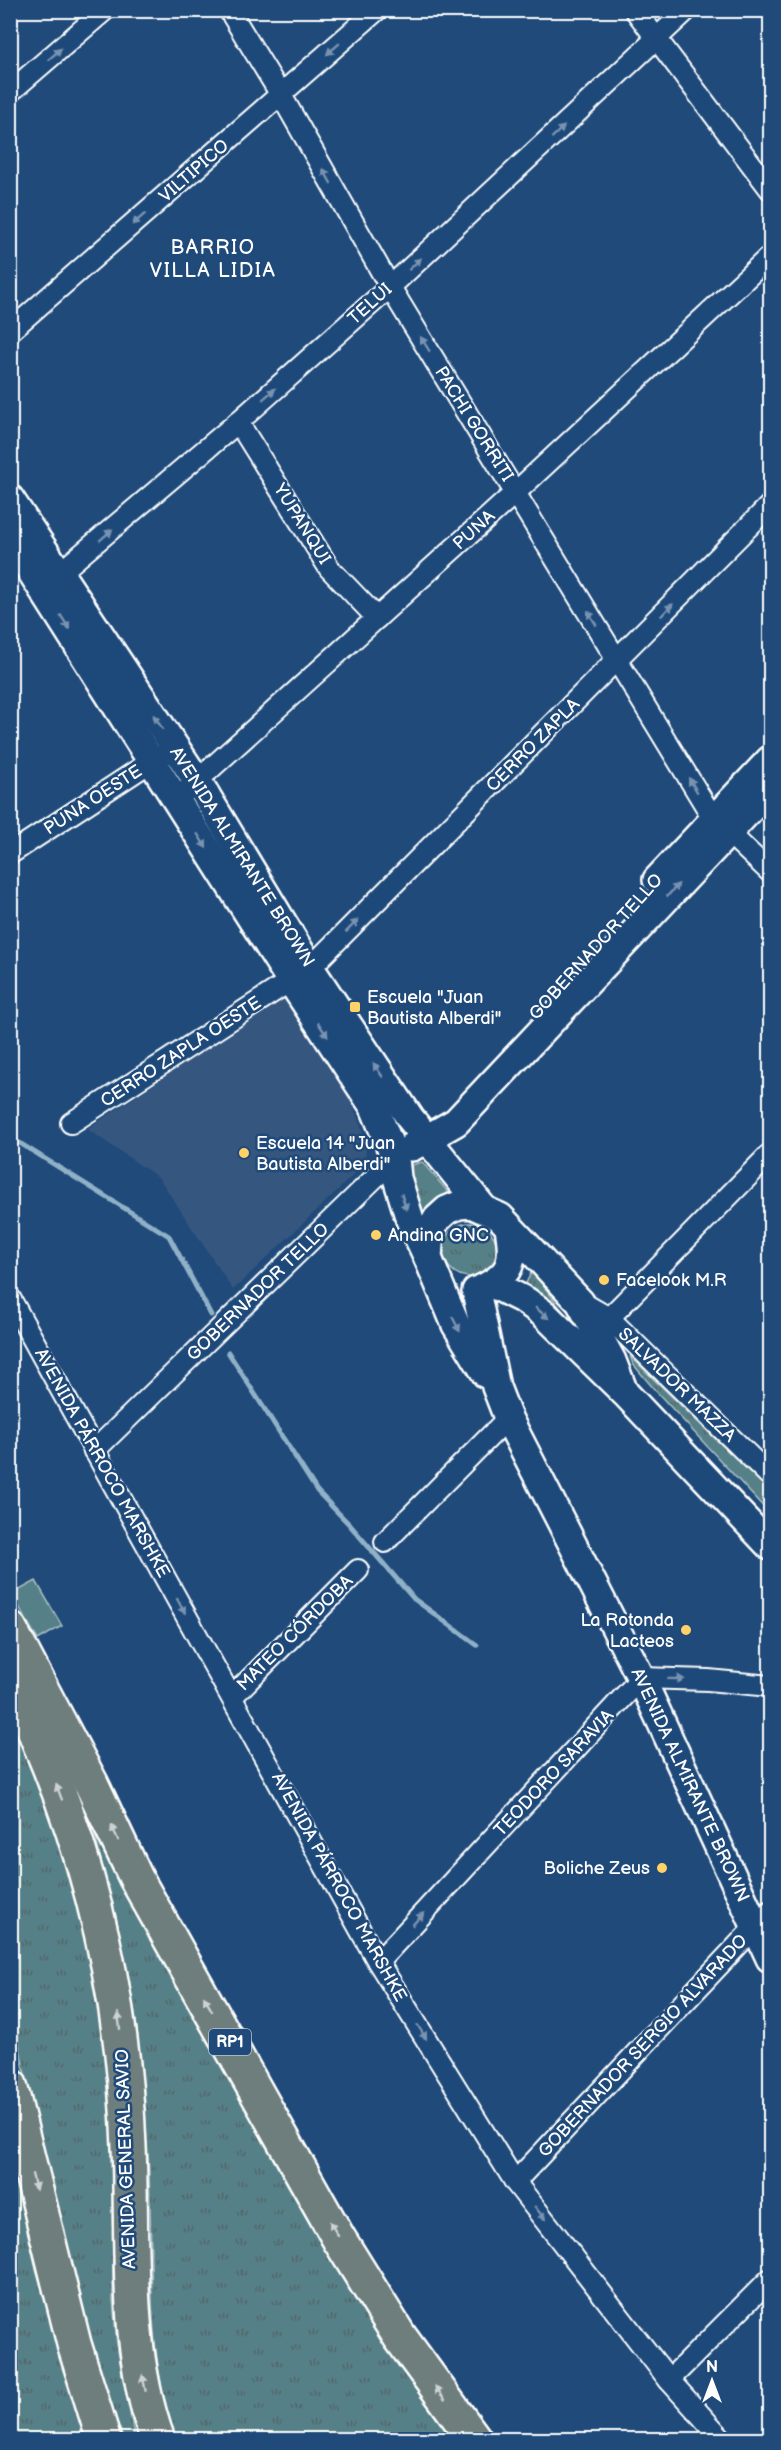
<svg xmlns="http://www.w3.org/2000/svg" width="781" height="2450" viewBox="0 0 781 2450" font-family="'Balsamiq Sans',sans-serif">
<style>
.built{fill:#36577f}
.grass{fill:url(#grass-tufts);stroke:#aac0c3;stroke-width:1.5}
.green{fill:#568087;stroke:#aac0c3;stroke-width:1.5}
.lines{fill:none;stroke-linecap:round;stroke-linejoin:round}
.stream{stroke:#90b1c7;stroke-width:5}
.street-casing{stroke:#fff;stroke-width:24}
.secondary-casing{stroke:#fff;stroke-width:32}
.highway-casing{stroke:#fff;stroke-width:38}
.street{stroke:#1f4a7a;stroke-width:20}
.secondary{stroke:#1f4a7a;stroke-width:27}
.highway{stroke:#6d7e7c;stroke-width:33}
.oneway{fill:#7992af}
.oneway2{fill:#ccd2d1}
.poi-dot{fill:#ffd166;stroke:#1f4a7a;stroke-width:2}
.labels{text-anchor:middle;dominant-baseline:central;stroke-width:5;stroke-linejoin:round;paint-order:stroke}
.shield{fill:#1f4a7a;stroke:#bcc9d7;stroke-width:1.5}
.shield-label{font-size:16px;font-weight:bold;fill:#fff}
.street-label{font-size:18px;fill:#fff;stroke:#1f4a7a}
.poi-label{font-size:18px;fill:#fff;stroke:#1f4a7a;text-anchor:start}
.neighbourhood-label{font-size:20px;letter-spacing:1.5px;fill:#fff;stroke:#1f4a7a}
</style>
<defs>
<pattern id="grass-tufts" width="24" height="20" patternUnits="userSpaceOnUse" patternTransform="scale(1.5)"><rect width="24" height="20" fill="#568087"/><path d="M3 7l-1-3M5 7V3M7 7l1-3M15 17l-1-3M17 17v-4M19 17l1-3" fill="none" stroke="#51666a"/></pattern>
</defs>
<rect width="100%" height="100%" fill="#1f4a7a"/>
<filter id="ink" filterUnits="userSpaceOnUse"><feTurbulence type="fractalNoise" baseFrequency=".0167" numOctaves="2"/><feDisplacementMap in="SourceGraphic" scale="12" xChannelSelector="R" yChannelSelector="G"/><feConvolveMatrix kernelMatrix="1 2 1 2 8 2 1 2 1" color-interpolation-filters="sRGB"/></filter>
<g filter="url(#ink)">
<polygon class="built" points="284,998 346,1088 367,1142 364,1165 233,1290 159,1178 87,1129"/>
<g class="grass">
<path d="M422,1162L450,1194L432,1205L422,1220C414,1203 406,1184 412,1165Z"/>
<circle cx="470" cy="1250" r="27"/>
<polygon points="532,1271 588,1344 526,1283"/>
<polygon points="630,1356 770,1492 770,1514 654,1389 633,1364"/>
<polygon points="10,1694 57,1806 107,2028 112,2133 113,2299 117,2346 135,2439 118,2439 53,2216 11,2004"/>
<path d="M91,1813L460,2439H176C142,2343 155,2255 148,2157C144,2102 140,2039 130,1985C120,1927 101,1871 91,1813Z"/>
<polygon points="10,2151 36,2269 87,2439 11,2439"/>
</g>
<polygon class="green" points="36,1581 62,1626 38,1640 12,1594"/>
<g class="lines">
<g class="stream">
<polyline points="10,1137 169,1236 211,1315"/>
<polyline points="228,1352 317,1491 349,1524 414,1599 477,1645"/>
</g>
<defs>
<g id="street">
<polyline points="229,10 281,95 390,287 713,818 770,872"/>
<polyline points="635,10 770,189"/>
<polyline points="10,92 105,10"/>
<polyline points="10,331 377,10"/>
<polyline points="238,422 329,568 377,618"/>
<polyline points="50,581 238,422 390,287 687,10"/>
<polyline points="176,800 516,492 770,256"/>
<polyline points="10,854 161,755"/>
<polyline points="71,1123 310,968 770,505"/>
<polyline points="10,1298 378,1962 515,2182 669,2380 723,2440"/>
<polyline points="581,1302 609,1318 770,1476"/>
<polyline points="609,1318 770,1154"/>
<polyline points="94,1451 395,1158"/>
<polyline points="385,1542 508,1418"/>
<polyline points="232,1697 358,1570"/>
<polyline points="378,1962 641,1678 708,1680 770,1686"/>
<polyline points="515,2182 770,1911"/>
<polyline points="669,2380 770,2279"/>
</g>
<g id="secondary">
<polyline points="10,499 198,782 310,968 410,1118 483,1208"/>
<polyline points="10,538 291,981 374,1107 395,1158 397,1178 410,1220 428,1258"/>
<polyline points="657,880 770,760"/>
<polyline points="412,1147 456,1122 770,788"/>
<polyline points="492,1284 526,1301 544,1314 624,1392 770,1546"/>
<path d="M479,1290C512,1275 515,1262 509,1228"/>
<polyline points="476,1291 496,1387 508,1418 641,1678 770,1958"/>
<polyline points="486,1374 456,1325 428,1258 430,1231 437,1219 447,1210 459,1205 471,1204 500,1217 580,1302 612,1361 624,1392"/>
</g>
<g id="highway">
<polyline points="10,1629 91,1783 136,1878 339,2239 400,2337 475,2440"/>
<path d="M10,1679C24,1703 33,1728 44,1754C96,1879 124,2011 129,2147C133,2243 124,2347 158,2440"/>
<polyline points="10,2085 74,2344 104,2440"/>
</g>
</defs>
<use href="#street" class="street-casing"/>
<use href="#secondary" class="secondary-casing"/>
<use href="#highway" class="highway-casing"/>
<use href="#street" class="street"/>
<use href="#secondary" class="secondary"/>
<use href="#highway" class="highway"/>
</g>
<defs><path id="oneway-solid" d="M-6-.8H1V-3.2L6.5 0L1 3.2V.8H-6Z" transform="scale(1.5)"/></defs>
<g class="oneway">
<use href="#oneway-solid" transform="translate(333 49) rotate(139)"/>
<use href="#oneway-solid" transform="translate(55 54) rotate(-41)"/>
<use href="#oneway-solid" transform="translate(558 132) rotate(-43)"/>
<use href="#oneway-solid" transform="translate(327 176) rotate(-119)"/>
<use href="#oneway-solid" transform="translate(139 219) rotate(139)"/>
<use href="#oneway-solid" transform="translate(415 264) rotate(-43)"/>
<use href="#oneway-solid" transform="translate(425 344) rotate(-122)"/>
<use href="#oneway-solid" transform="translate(269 394) rotate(-41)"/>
<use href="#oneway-solid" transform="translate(106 535) rotate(-41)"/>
<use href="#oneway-solid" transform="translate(667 610) rotate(-46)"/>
<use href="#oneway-solid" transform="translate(592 618) rotate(-121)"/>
<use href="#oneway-solid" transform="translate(65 622) rotate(58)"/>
<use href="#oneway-solid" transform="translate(158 722) rotate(-123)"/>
<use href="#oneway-solid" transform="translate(693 785) rotate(-121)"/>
<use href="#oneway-solid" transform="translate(202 841) rotate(58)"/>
<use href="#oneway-solid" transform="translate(673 890) rotate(-47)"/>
<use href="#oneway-solid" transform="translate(352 926) rotate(-45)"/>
<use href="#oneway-solid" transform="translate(323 1030) rotate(56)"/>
<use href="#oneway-solid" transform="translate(378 1070) rotate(-124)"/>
<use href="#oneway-solid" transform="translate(404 1202) rotate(72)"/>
<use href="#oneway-solid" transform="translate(542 1313) rotate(40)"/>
<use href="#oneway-solid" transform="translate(456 1324) rotate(63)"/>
<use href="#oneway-solid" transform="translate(181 1606) rotate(61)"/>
<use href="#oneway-solid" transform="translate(676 1679) rotate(1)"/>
<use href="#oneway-solid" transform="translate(418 1919) rotate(-47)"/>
<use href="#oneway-solid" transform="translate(422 2032) rotate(58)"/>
<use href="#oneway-solid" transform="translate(540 2213) rotate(51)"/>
</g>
<g class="oneway2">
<use href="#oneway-solid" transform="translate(59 1792) rotate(-111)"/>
<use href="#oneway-solid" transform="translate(115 1833) rotate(-115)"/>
<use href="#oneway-solid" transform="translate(208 2004) rotate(-120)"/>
<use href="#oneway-solid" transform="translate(119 2021) rotate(-97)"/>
<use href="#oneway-solid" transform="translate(34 2182) rotate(76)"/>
<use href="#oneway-solid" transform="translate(334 2229) rotate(-120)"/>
<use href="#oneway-solid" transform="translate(144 2383) rotate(-101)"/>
<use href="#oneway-solid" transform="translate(440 2393) rotate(-126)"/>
</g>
</g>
<g class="poi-dot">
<rect x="349" y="1001" width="12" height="12" rx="3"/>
<circle cx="244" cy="1153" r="6"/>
<circle cx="376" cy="1235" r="6"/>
<circle cx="604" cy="1280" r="6"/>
<circle cx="686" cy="1630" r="6"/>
<circle cx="662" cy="1868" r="6"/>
</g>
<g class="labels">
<rect class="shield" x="209" y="2029" width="42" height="26" rx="4.5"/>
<g class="shield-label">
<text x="230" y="2042">RP1</text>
</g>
<g class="street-label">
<text transform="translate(194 171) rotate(-41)">VILTIPICO</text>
<text transform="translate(370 304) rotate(-42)">TELUI</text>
<text transform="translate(474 424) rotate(58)">PACHI GORRITI</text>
<text transform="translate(302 524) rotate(58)">YUPANQUI</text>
<text transform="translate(474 530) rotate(-42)">PUNA</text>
<text transform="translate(533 745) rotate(-45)">CERRO ZAPLA</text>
<text transform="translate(93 800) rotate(-33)">PUNA OESTE</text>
<text transform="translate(242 857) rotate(58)">AVENIDA ALMIRANTE BROWN</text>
<text transform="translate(596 947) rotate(-48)">GOBERNADOR TELLO</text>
<text transform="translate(181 1052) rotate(-33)">CERRO ZAPLA OESTE</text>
<text transform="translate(258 1292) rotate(-44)">GOBERNADOR TELLO</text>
<text transform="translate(677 1385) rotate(44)">SALVADOR MAZZA</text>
<text transform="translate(102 1463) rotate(61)">AVENIDA PÁRROCO MARSHKE</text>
<text transform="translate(295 1633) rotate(-45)">MATEO CÓRDOBA</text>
<text transform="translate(554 1773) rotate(-47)">TEODORO SARAVIA</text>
<text transform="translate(690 1785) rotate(65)">AVENIDA ALMIRANTE BROWN</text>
<text transform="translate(339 1887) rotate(61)">AVENIDA PÁRROCO MARSHKE</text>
<text transform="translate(643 2046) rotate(-47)">GOBERNADOR SERGIO ALVARADO</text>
<text transform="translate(126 2159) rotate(-92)">AVENIDA GENERAL SAVIO</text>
</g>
<g class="poi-label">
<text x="367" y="997">Escuela "Juan<tspan x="367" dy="21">Bautista Alberdi"</tspan></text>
<text x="256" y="1143">Escuela 14 "Juan<tspan x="256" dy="21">Bautista Alberdi"</tspan></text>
<text x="388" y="1235">Andina GNC</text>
<text x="616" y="1280">Facelook M.R</text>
<text x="674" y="1620" text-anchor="end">La Rotonda<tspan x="674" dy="21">Lacteos</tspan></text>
<text x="650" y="1868" text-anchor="end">Boliche Zeus</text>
</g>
<g class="neighbourhood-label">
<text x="213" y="248">BARRIO<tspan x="213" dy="23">VILLA LIDIA</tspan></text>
</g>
</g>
<rect width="781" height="2450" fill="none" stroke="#1f4a7a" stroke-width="36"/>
<rect x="18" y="18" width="745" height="2414" fill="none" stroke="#fff" stroke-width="2" filter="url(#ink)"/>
<g transform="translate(712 2381)" stroke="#1f4a7a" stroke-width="4.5" paint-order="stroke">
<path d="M0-4.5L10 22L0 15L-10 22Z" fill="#ffffff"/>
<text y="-9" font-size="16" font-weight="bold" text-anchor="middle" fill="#ffffff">N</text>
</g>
</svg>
